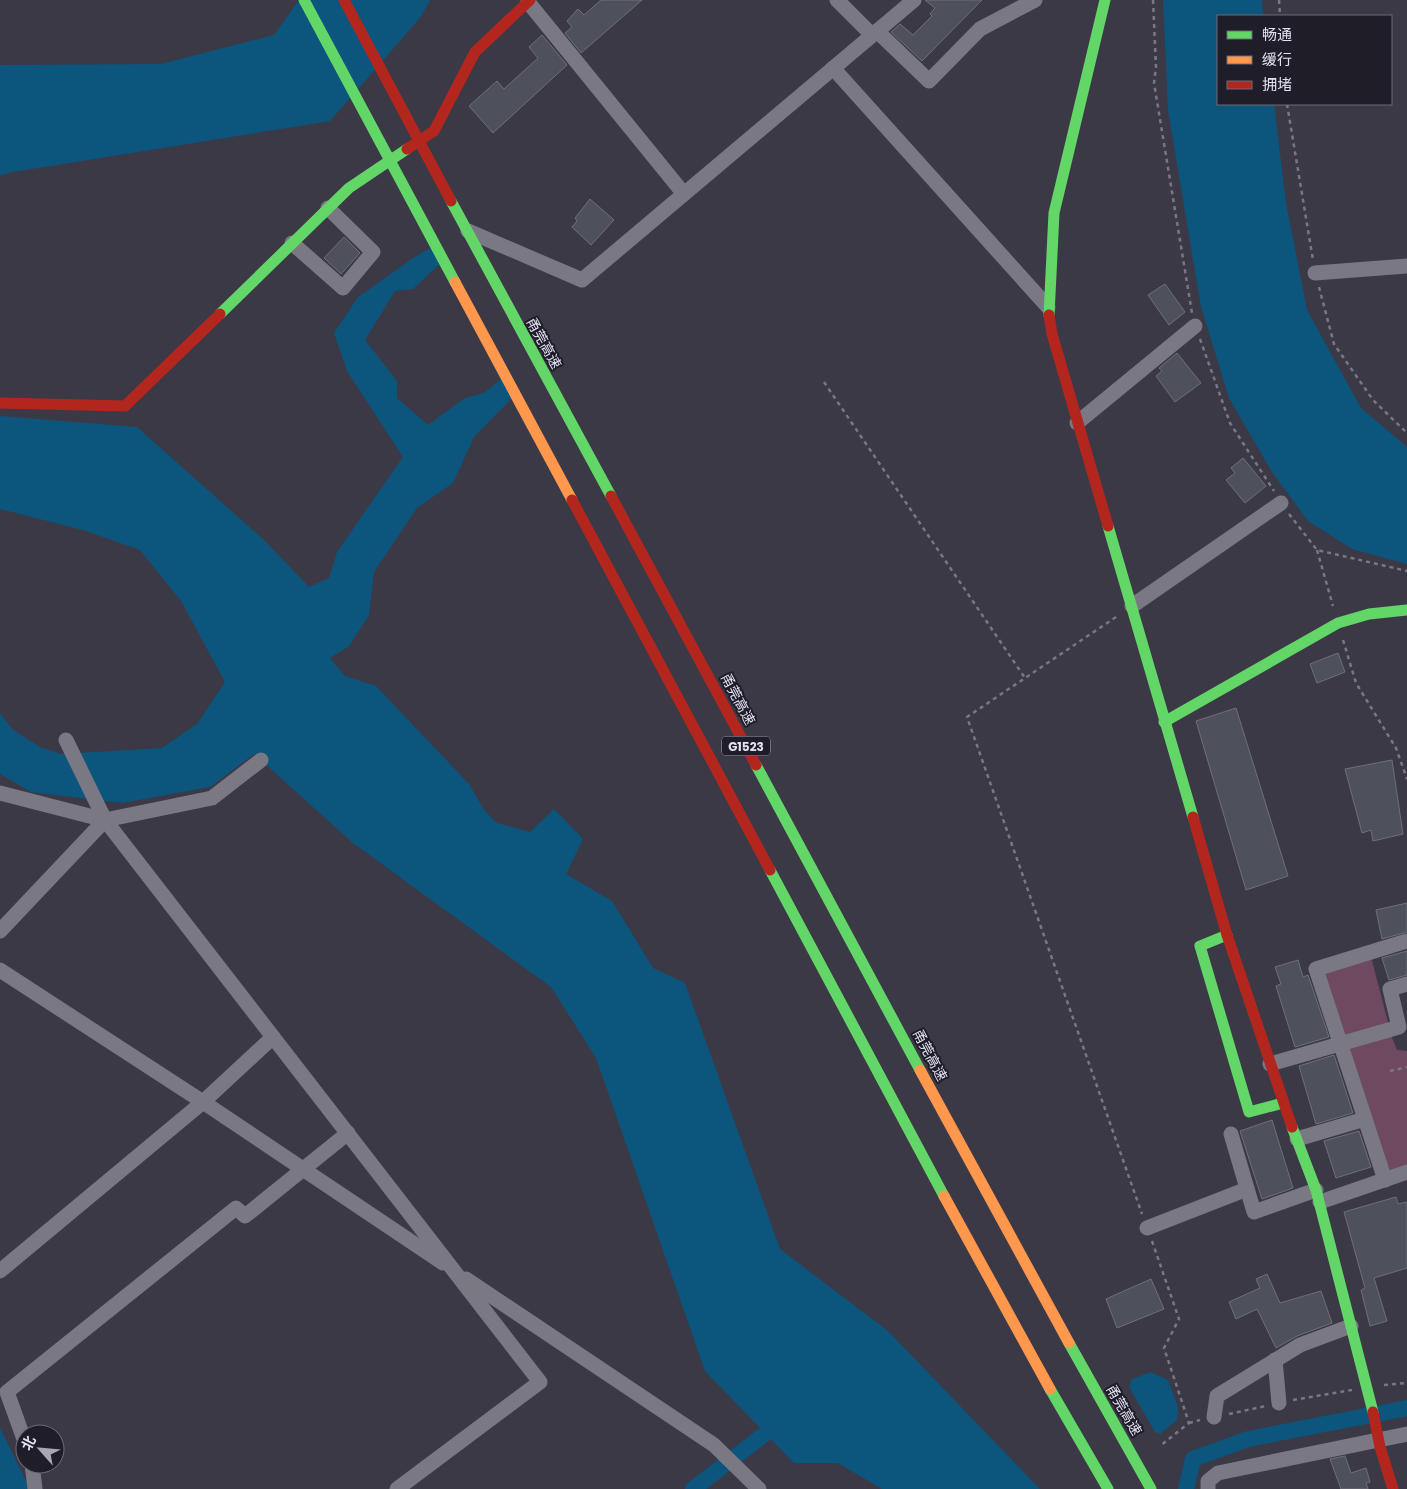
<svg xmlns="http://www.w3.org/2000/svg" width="1407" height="1489" viewBox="0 0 1407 1489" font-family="Poppins,'Noto Sans SC',sans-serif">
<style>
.green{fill:#6f4960}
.water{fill:#0c557c}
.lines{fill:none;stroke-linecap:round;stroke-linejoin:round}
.canal{stroke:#0c557c;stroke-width:16}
.building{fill:#4e505b;stroke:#6e6f7b}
.path{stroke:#797782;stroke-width:2.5;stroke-dasharray:4 4;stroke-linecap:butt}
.street{stroke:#7a7883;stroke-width:15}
.fast{stroke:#63d668;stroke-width:11}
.slow{stroke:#ff974d;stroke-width:11}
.jam{stroke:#b3261e;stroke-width:11}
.labels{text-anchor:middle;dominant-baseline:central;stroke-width:4;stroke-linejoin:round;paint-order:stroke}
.shield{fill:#1f1d28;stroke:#a8a6b5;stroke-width:1}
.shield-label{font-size:12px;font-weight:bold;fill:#e3e1f2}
.street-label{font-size:14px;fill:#e3e1f2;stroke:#1f1d28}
</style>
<rect width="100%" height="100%" fill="#3c3947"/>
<g class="green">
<polygon points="1371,957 1389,1026 1343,1040 1323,972"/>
<polygon points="1390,1033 1397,1050 1407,1051 1407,1166 1388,1172 1346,1048"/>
</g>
<g class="water">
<polygon points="299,0 430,0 420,18 330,121 7,173 0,176 0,65 161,64 274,35"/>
<polygon points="1163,0 1262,0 1263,16 1218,16 1218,104 1274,104 1286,203 1307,310 1361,408 1407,447 1407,564 1352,549 1308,521 1272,472 1229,398 1201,307 1168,110"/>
<polygon points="436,245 444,260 413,289 395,291 365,340 397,381 397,398 428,425 465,398 484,393 506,375 513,397 474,437 453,483 417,508 374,572 369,615 349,646 330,658 345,676 376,686 469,784 484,810 497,823 530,832 554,809 583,839 566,874 612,901 653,968 685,983 780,1249 888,1331 1040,1489 882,1489 838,1463 794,1463 705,1371 596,1058 551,987 353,843 254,754 210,787 122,803 31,792 0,774 0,713 12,729 40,747 61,754 162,748 197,724 225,682 181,601 140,550 83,530 0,509 0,416 137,427 264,540 309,587 329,578 337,552 403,457 347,371 334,333 358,297 416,256"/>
<polygon points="1151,1372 1168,1380 1178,1407 1177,1420 1160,1434 1155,1432 1129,1387 1132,1379"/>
<polygon points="0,1428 28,1485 27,1489 0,1489"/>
</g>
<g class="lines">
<g class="canal">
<polyline points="693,1489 782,1421"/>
<polyline points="1186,1489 1193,1459 1248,1439 1407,1408"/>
</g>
</g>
<g class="building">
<polygon points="601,0 642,0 581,53 565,33 572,27 567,21 578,9 584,15"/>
<polygon points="925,0 982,0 922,61 891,32 900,24 913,35 932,16 930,14 935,8"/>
<polygon points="542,35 567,65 493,133 469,106 497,81 504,89 538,58 529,47"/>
<polygon points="590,199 614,220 591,245 572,227 577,221 575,218"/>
<polygon points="344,237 360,253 341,274 324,258"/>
<polygon points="1165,284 1185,312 1169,325 1148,295"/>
<polygon points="1177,353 1201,383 1175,402 1156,376 1162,371 1159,368"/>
<polygon points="1243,458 1266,486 1245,503 1226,480 1235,473 1231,468"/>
<polygon points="1338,653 1345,672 1317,683 1310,664"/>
<polygon points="1236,708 1288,876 1246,890 1196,721"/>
<polygon points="1392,760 1403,834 1373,841 1371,830 1362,833 1345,769"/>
<polygon points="1407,903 1407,932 1382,939 1376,910"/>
<polygon points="1407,951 1407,975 1389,980 1382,958"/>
<polygon points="1298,960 1303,977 1308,975 1329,1037 1295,1047 1276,986 1281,984 1275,967"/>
<polygon points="1334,1055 1353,1113 1316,1124 1299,1066"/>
<polygon points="1272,1120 1293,1188 1262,1199 1240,1131"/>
<polygon points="1359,1131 1371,1167 1336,1178 1324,1141"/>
<polygon points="1396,1197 1398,1204 1407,1202 1407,1268 1374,1278 1387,1321 1370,1326 1361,1290 1365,1288 1344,1212"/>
<polygon points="1267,1274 1280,1303 1321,1291 1332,1323 1297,1336 1276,1348 1257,1309 1236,1319 1229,1302 1260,1288 1256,1279"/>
<polygon points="1151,1279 1164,1309 1117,1328 1106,1299"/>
<polygon points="1345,1456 1351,1473 1366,1468 1370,1482 1366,1483 1368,1489 1341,1489 1330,1459"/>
</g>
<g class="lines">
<g class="path">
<polyline points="1153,0 1156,67 1154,83 1192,313"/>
<polyline points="1279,0 1280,16"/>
<polyline points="1287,104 1313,260"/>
<polyline points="1319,287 1334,344 1373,400 1407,433"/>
<polyline points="1200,339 1230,423 1274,491"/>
<polyline points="824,382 1025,678"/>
<polyline points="1289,514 1317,550 1407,571"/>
<polyline points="1317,550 1333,606"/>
<polyline points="1116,617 967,717 1142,1214"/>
<polyline points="1343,640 1356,683 1396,748 1407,779"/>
<polyline points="1390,1071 1407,1067"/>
<polyline points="1152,1241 1179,1319 1164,1348 1189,1423 1160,1446"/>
<polyline points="1384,1385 1407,1383"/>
<polyline points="1293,1400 1352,1390"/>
<polyline points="1229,1414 1266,1406"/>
<polyline points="1189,1423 1200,1420"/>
</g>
<g class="street">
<polyline points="837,0 872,35"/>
<polyline points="528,2 684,194"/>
<polyline points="877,31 929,81 980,29 1035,0"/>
<polyline points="833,68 1048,307"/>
<polyline points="468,231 582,280 914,0"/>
<polyline points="292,243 343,288 373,252 328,208"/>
<polyline points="1315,273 1407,266"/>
<polyline points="1077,423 1195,326"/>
<polyline points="1132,606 1281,503"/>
<polyline points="66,740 105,820 540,1382 397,1489"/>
<polyline points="0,793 105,820 212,798 261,760"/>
<polyline points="0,931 105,820"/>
<polyline points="0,970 203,1102 443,1263"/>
<polyline points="1270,1064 1399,1027 1390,989 1407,984"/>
<polyline points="1231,1134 1254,1212 1316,1190"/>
<polyline points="1297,1139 1365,1119"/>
<polyline points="1385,1180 1316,969 1407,941"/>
<polyline points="1320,1202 1407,1172"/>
<polyline points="1147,1228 1247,1189"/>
<polyline points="0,1271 203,1102 273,1037"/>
<polyline points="466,1279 714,1445 759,1489"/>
<polyline points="1275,1360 1279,1403"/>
<polyline points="1214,1417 1217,1396 1300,1345 1351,1326"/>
<polyline points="25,1442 7,1392 236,1208 245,1216 348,1133"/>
<polyline points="32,1464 35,1489"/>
<polyline points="1208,1489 1208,1481 1218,1473 1407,1434"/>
</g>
<g class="fast">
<polyline points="304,0 455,282"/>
<polyline points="451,201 611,496"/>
<polyline points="220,314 349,188 407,149"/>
<polyline points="1049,315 1054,213 1105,0"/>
<polyline points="1108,526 1193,817"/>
<polyline points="1164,722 1338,623 1369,614 1407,610"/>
<polyline points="756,765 920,1070"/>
<polyline points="770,870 944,1196"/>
<polyline points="1227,935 1200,946 1249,1112 1283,1103"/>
<polyline points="1292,1127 1316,1190 1373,1412"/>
<polyline points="1069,1343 1151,1489"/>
<polyline points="1050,1389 1108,1489"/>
</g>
<g class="slow">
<polyline points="455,282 572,500"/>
<polyline points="920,1070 1069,1343"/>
<polyline points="944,1196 1050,1389"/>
</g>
<g class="jam">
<polyline points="344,0 451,201"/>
<polyline points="407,149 434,131 475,52 530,0"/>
<polyline points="1049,315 1052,334 1108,526"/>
<polyline points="0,403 125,406 220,314"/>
<polyline points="611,496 756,765"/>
<polyline points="572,500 770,870"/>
<polyline points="1193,817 1227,935 1292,1127"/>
<polyline points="1373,1412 1380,1447 1393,1489"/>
</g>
</g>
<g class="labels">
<rect class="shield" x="722" y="736.5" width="48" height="19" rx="4"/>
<g class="shield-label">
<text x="746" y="746">G1523</text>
</g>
<g class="street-label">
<text transform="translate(544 343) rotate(61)">甬莞高速</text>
<text transform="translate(738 699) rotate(62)">甬莞高速</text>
<text transform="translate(930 1055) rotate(62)">甬莞高速</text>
<text transform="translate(1124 1410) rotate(60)">甬莞高速</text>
</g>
</g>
<rect x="1217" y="15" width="175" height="90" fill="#1f1d28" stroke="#6d6b79"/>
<rect x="1227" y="31" width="25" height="8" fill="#63d668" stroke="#6d6b79"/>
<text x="1262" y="40" font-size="15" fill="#e3e1f2">畅通</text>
<rect x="1227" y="56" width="25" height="8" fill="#ff974d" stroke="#6d6b79"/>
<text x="1262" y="65" font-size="15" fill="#e3e1f2">缓行</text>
<rect x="1227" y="81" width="25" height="8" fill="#b3261e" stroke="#6d6b79"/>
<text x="1262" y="90" font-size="15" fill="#e3e1f2">拥堵</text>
<g transform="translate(40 1449) rotate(297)"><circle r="24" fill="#1f1d28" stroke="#6d6b79"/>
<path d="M0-4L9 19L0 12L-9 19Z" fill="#a9a6b6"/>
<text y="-8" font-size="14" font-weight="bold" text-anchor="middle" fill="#e3e1f2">北</text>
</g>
</svg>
